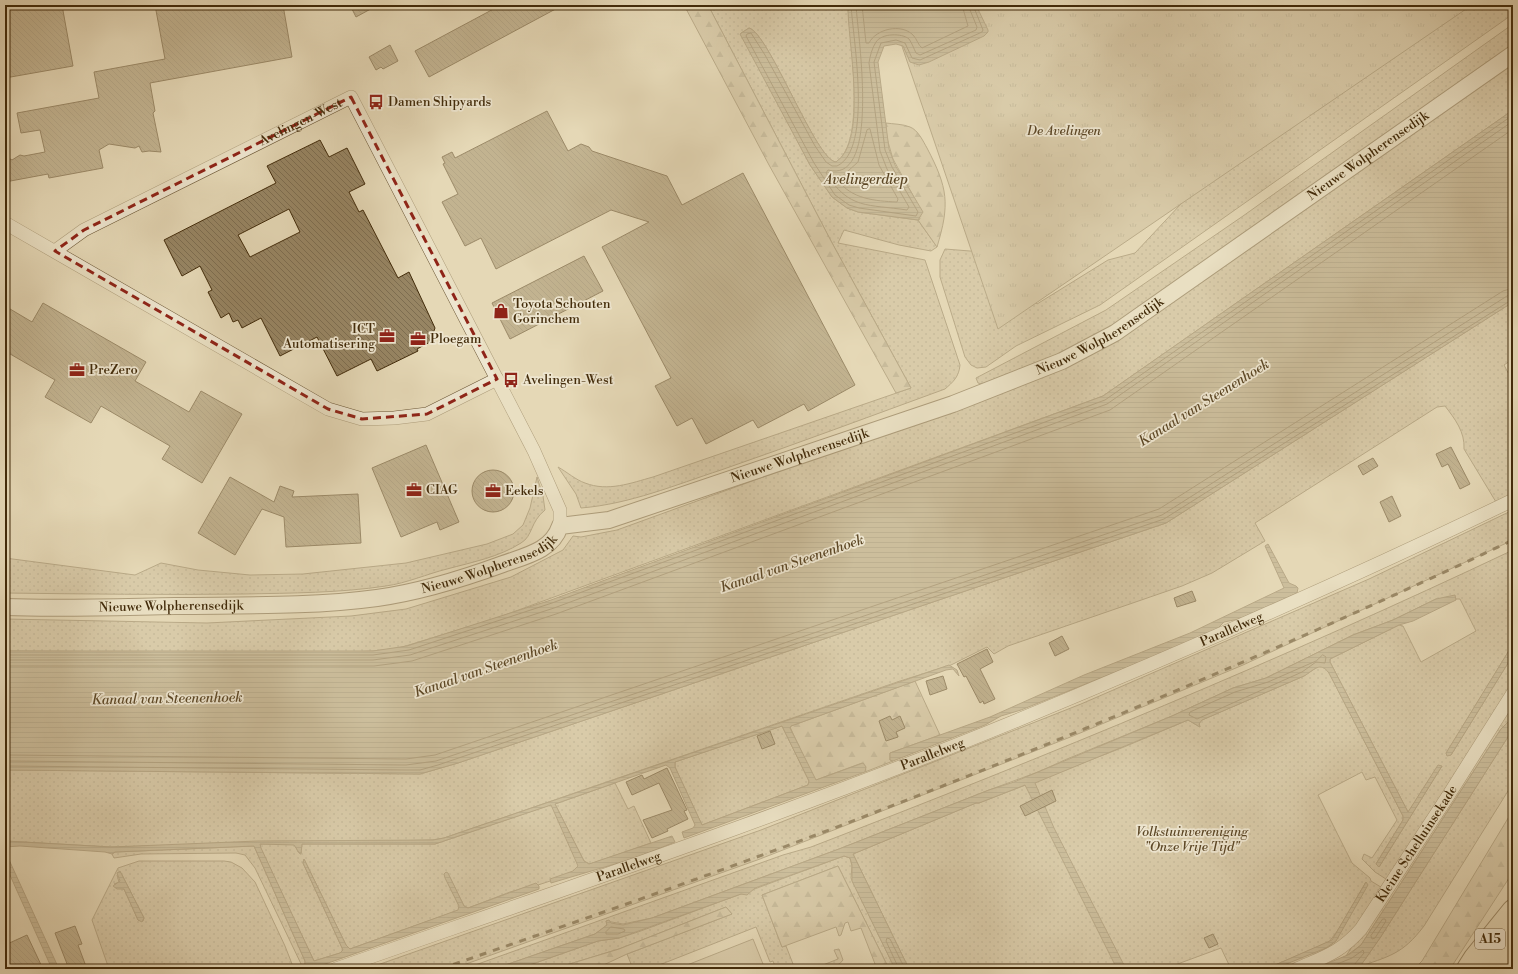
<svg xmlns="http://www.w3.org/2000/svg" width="1518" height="974" viewBox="0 0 1518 974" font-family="'Libre Bodoni',serif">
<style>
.grass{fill:url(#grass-dots);stroke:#867352;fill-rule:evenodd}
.forest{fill:url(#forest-firs);stroke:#867352}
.park{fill:url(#park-tufts);stroke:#867352}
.pitch{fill:#c9bb99;stroke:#867352}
.water{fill:url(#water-rules);stroke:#836f4e;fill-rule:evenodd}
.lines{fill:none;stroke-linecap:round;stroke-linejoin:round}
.shore{stroke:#786443;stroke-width:1}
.building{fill:url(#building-back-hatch);stroke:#422b0a;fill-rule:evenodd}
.minor-casing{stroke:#6b5635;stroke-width:14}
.tertiary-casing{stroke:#6b5635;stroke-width:18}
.motorway-casing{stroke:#422b0a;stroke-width:24}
.minor{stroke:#eee6d0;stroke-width:13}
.tertiary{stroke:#eee6d0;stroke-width:16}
.motorway{stroke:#e5d8b6;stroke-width:22}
.rail{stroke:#422b0a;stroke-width:3;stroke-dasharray:7 7;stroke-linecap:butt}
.marked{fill:none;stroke:#8f2418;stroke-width:3;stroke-dasharray:8 5;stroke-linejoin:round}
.labels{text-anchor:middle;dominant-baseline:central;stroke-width:3.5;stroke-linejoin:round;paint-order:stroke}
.shield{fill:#eee6d0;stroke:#766345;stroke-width:1}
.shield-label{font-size:12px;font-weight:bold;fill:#422b0a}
.poi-label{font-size:13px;fill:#422b0a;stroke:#eee6d0;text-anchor:start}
.street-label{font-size:13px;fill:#422b0a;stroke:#eee6d0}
.park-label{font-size:13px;font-style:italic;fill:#5d4827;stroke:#eee6d0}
.water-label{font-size:14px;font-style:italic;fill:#5d4826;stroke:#eee6d0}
</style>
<defs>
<pattern id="grass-dots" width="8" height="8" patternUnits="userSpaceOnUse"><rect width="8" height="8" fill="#c9bb99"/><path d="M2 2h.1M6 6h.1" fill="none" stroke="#a5987b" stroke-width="1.8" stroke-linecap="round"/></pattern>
<pattern id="forest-firs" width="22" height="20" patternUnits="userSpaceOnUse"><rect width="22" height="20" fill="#c9bb99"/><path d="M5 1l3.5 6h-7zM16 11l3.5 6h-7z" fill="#a5987b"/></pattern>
<pattern id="park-tufts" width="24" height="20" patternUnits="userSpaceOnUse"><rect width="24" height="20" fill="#c9bb99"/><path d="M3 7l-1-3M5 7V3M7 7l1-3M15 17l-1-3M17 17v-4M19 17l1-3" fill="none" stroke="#a5987b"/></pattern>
<pattern id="water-rules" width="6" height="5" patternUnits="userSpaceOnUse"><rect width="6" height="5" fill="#ae9d7c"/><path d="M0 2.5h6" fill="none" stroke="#8f8064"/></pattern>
<pattern id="building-back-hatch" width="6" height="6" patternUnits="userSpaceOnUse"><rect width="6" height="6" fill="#978563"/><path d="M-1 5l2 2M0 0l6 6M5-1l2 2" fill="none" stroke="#7d6d50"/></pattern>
</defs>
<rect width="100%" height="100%" fill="#e5d8b6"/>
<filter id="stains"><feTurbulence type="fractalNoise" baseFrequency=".005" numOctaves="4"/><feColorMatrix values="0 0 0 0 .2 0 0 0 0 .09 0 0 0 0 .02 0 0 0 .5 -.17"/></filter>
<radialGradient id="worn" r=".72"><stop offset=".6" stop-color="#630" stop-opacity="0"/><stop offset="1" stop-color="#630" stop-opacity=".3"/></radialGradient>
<g class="grass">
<path d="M708,5H848C849,39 867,142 836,162C816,161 769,33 749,28L741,33L810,165L832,197L847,208L858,212L918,220L937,247L931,251L899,245L844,230L838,243L925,260L960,365C959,377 953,382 945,389C871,416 796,444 721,470C675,485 630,504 581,508L576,494L558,467C567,472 576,480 585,483C608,492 631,483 653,477L911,388L831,241Z"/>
<polygon points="1418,5 1513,5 1513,14 1100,305 1016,346 986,367 977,368 971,365 965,357 940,277 940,260 945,249 995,253 1037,304 1108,260 1135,253 1195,189"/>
<polygon points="1513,24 1513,47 1092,341 982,384 978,383 976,378 1106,310 1243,216"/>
<polygon points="1513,60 1513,110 1103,396 494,619 399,648 373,651 328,653 5,651 5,619 207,623 351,616 406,609 511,577 563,550 573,536 581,537 617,530 1028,381"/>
<path d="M1513,302V359L1504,365L1513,382V493L1496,502L1464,449C1465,432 1455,419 1445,406L1437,407L1255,523L1265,541L1212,573L1182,586L1008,646L994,654L987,647L951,665L900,681L444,838L432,840L111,847L5,841V770L420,774L458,763L1166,523Z"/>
<path d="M537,477L543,496L545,510C530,522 533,536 521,543C499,557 473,562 447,569C427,574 407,583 386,586C339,593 292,593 244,594C164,595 85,594 5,593V558L135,575L161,563L198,570L250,575L303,574L406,563L487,544L513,534L523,525L530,508Z"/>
<polygon points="1513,510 1513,540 1243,665 1073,736 760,859 452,969 366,969 761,830 1081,704 1369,579"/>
<path d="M1513,550V644L1446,754L1451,755L1513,655V686L1389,881L1375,872L1362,859L1364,854L1372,858L1397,820L1375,777L1366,780L1362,772L1318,795L1352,863L1370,878L1371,881L1384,889L1349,938L1296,966L1288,969H1274L1332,944L1366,882L1338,930L1329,942L1266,969H1231L1221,948L1164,969H909L853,854L976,803H979L1124,747L1188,720L1200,727L1199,722L1202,720L1304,676L1319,666L1325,667L1329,673L1403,816V820L1376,864L1379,867L1442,766L1408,812L1330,662V659L1399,625L1403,626L1421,662L1476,631L1460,599H1436L1393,620L1353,635L1266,678L1233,688L1172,716L1067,759L1038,772L989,790L839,849L652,918L623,924L606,921L607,925L595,934L494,969H464L783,855L811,847C1048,756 1283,659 1513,550Z"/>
<polygon points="1513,698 1513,717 1501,729 1361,945 1346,956"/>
<polygon points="782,726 809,781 808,785 702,825 675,767 675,762"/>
<path d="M1513,729V783L1424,926C1402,955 1389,956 1356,968L1361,965L1380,938Z"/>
<polygon points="615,783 628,809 634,806 651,843 590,864 584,861 555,804"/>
<polygon points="553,804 584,870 538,885 537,884 510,892 468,908 464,906 448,874 444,874 459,906 459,910 350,949 346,945 304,859 303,863 343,950 340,953 314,961 260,847 261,844 292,844 295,845 298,852 301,853 301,844 435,844"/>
<polygon points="254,846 305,961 305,967 303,968 255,868 245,855 236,853 141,854 114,858 112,854 115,852"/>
<polygon points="844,856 850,858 852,866 851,878 895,969 889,969 838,866 762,895 782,947 786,946 795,969 776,969 773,961 770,962 756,927 649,969 633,969 627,954 732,914 726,907 619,949 553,969 518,969 598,941 619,938 638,932"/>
<path d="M139,861H224L231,862L242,868L255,882L285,946L294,969H168L165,964L160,965V969H109L92,920L118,868ZM121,873L144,918L143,921L138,920L124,889L114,884L119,882L117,875Z"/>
<path d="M839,949L843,960C837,969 823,969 813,969L838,959L834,950Z"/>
</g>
<g class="forest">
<polygon points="684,5 708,5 831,241 911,388 896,393 769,165"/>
<path d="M886,123C893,124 903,124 910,127C918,130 923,141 927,148C948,188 950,204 937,247L918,220L920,219L916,201L893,159L886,135Z"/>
<polygon points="915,681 940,735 890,753 890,760 893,761 865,772 866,770 862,763 816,780 814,779 790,727 791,726"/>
<polygon points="1513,810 1513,872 1450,969 1409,969 1418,965 1422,961"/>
<polygon points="838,866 889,969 877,969 861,928 851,931 848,922 845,923 841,935 839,936 836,927 782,947 762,895"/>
<polygon points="726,907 732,914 627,954 595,969 553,969 619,949"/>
</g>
<polygon class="park" points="888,5 1472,5 998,329"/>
<polygon class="pitch" points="753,939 765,969 677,969"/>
<g class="water">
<path d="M848,5H976L988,30V32L984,36L929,62L919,65L910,62L903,46L896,44L884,46L878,62L889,149L895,165L923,212L918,220L858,212L847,208L832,197L810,165L740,34L749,28C769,33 816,161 836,162C869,141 847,40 848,5Z"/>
<polygon points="1513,110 1513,302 1166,523 458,763 420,774 5,770 5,651 373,651 407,646 551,600 1103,396"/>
<polygon points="1268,544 1289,583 1296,586 1298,588 1297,593 1239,619 1224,622 1217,629 1165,652 1021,710 1001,716 985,725 893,761 890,760 890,753 990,717 1084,675 1190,633 1284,588 1265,546"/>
<path d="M1455,595L1456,600L1413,621L1399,625L1330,659V662L1408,812L1438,765L1442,766L1379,867L1376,864L1403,820V816L1329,673C1320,661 1314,670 1304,676L1202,720L1199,724L1200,727L1188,720L1035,783L1054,828L1126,969H1117L1025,785L979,803H976L853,854L909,969H895L852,881V865L850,858L844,856L755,888L747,895L741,894L619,938L598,941L518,969H494L595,934L607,925L606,921L609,920L611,923L623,925L652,918L839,849L989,790L1014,782L1172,716L1233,688L1266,678L1353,635L1393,620L1436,599Z"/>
<polygon points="1513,644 1513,655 1451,755 1447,756 1446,753"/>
<path d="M949,665L957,670L959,676L953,669L946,670L791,726L790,728L816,780L863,763L866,767L865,772L684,838L682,832L693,828L695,825L670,768L666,765L555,804L584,861L589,864L672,836L675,842L635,858L551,883L550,879L573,871L578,866L551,805L435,844H302L301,854H300L294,845L260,844L261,848L314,961L340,953L343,950L303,863L304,859L346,945L350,949L458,910L459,906L445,878L444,874L446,872L448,873L464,906L468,908L536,883L539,886V889L311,969H305V961L254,846L115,852L112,854L105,852L20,846L5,847V841L111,847L258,841L433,840L444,838ZM782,726L809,781L808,785L702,825L675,767V762Z"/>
<polygon points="1513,717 1513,729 1380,938 1361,965 1356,968 1314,969 1350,954 1361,945 1501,729"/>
<polygon points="5,851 59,969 52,969 5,864"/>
<polygon points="120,871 144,918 142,922 138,920 124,889 117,889 113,886 120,881 117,873"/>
<polygon points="1366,882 1368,885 1336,941 1326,948 1274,969 1266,969 1332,940"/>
</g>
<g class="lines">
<g class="shore">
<path d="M851,5C853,39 873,149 837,166H832L826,162L815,146L765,55L751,33L747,34L746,36L814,163L835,195L849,205L859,208L916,216L918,212L892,167L885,150L874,62L881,43L896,40L905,43L912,58L920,60L982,32L983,30L973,5"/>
<path d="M856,5C857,30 882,185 828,170L826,173C849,210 868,204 907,210L909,207L887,169L880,151L869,63C870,56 872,48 876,42C882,33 902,33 909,39C912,43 914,49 916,53L920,55L976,30L977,27L968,5"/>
<path d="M862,5L866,43H869C876,29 901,23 913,35C917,39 918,45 922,48L968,26L962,5"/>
<path d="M870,129L879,165L898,199L897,202C875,201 851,199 838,180L858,162L867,130Z"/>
<polyline points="5,655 373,655 409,650 552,603 1105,400 1513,115"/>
<polygon points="1323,655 1326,657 1325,663 1316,662 1302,672 1197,719 1189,715 1190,712 1235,692 1268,682 1316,661"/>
<polyline points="5,660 373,660 410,655 554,608 1107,404 1513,121"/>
<polyline points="5,666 374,666 412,661 556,614 1110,410 1513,129"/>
<polyline points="5,755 406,759 435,755 1159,509 1503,291 1513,288"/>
<polyline points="5,761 406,765 436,761 1162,515 1507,296 1513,294"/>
<polyline points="5,766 406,770 420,770 438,765 1164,519 1513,299"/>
<polygon points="1383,919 1385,919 1386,921 1375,938 1372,939 1371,936"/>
<polygon points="611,927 624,929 625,931 618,934 606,934 606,932"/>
<polyline points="899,969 886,941 887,938 890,939 905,969"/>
<polyline points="1325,969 1352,958 1363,950 1364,953 1354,965 1353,969"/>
</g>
</g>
<g class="building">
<polygon points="5,5 62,5 73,66 5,78"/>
<polygon points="155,5 283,5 292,57 150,83 155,111 153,113 161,152 149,151 142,152 139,146 135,148 109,144 99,150 103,168 49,178 48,174 5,182 5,156 12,160 20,155 24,156 45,152 40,130 21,133 17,113 99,98 94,72 165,59"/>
<polygon points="350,5 378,5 356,17"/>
<polygon points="501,5 563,5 429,77 415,51"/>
<polygon points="390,45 398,61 383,69 381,67 376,70 369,57"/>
<polygon points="547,111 568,151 581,144 589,147 592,151 667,176 682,205 743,173 855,385 808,411 804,404 758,428 753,420 706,444 692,418 677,426 655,386 671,378 602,247 649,222 611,210 496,269 481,238 465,246 442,202 458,194 443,164 445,163 442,157 452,152 455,158"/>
<path d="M320,140L329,157L347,148L365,184L349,192L359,212L363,210L398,278L409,272L435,328L430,342L417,349L418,351L377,371L371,359L337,376L317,337L280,356L261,318L242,328L238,320L233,322L229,313L221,318L208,292L212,290L200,266L182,276L164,240L276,183L267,166ZM289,209L300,232L250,257L238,235Z"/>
<polygon points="584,256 603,291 510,339 492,303"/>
<polygon points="43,303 146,362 135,381 189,412 201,391 242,414 202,483 162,459 170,446 101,406 91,423 45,397 55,380 5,351 5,306 32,322"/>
<polygon points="426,445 459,522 440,530 437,522 401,537 372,468"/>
<polygon points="1451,447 1470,484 1460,489 1448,464 1442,467 1436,454"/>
<polygon points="1373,458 1378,466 1363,475 1358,466"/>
<circle cx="493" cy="491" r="21"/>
<polygon points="230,477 274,502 280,486 294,491 292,497 358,494 361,543 286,547 284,517 262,509 235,555 198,533"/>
<polygon points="1392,496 1401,516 1389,522 1380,502"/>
<polygon points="1192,591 1196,601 1177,607 1174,598"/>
<polygon points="1062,636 1069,649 1055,656 1049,643"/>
<polygon points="987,649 993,662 980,669 995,699 984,704 983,701 980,703 966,676 964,677 957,664"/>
<polygon points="943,676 947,689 930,695 926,681"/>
<polygon points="890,716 892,720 900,716 905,728 896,732 898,737 886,741 879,721"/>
<polygon points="770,731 775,744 762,749 757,736"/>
<polygon points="667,768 687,810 684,811 688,819 667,829 668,831 652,838 643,820 672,810 659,783 632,795 626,782 642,775 644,779"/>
<polygon points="1052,790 1056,801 1025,816 1020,806"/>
<polygon points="75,926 82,944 78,945 87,969 69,969 55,933"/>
<polygon points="1213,934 1218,944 1209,948 1204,938"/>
<polygon points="27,935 43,969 11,969 5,955 5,945"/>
</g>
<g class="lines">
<defs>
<g id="minor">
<polyline points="5,223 328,409 362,419 394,418 427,414 497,379"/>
<path id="s1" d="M55,251L84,230L351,97L534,451L560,510V526"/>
<path id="s2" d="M336,969C564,889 794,812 1018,720C1185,651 1350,579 1513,500"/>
<path id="s3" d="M1297,969C1324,957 1340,953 1361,929L1448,796L1513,693"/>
</g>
<g id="tertiary">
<path id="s4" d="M5,607C61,609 118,607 175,606C242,605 310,607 377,598C420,592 462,579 503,564C525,556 552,551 560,526L609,520L953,404L1062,361L1115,333L1513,54"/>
</g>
<g id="motorway">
<polyline points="1468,969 1475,958 1513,911"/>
<polyline points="1493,969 1513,930"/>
</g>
</defs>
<use href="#minor" class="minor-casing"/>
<use href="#tertiary" class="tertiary-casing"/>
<use href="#motorway" class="motorway-casing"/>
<use href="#minor" class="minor"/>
<use href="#tertiary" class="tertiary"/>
<use href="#motorway" class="motorway"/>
<path class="rail" d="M440,969C570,924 700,879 829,830C1060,742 1289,646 1513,540"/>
</g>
<path d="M0 0H1518V974H0ZM351,97L497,379L427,414L362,419L328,409L55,251L84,230Z" fill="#e5d8b6" fill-opacity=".55" fill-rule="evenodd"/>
<path class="marked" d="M351,97L497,379L427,414L362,419L328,409L55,251L84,230Z"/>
<defs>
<symbol id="bus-bare" viewBox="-9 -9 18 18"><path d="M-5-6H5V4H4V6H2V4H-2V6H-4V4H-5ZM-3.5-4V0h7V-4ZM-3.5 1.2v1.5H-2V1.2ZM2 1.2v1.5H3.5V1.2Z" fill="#8f2418" stroke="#eee6d0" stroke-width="2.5" paint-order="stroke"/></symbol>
<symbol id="shop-bare" viewBox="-9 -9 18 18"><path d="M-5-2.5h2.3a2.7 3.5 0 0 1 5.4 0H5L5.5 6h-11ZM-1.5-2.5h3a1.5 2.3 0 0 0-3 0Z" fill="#8f2418" stroke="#eee6d0" stroke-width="2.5" paint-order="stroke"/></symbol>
<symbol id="office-bare" viewBox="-9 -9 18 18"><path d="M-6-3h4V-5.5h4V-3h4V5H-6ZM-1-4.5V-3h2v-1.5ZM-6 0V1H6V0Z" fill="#8f2418" stroke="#eee6d0" stroke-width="2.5" paint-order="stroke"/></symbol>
</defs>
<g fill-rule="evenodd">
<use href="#bus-bare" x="365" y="91" width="22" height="22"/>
<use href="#shop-bare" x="490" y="300" width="22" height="22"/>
<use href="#office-bare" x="376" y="325" width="22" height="22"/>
<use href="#office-bare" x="407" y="328" width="22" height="22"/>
<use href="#office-bare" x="66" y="359" width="22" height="22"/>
<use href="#bus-bare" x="500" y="369" width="22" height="22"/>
<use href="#office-bare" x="403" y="479" width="22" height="22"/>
<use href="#office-bare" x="482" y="480" width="22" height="22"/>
</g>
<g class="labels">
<rect class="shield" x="1475" y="929" width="30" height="20" rx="3"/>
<g class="shield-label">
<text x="1490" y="939">A15</text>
</g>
<g class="poi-label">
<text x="388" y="102">Damen Shipyards</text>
<text x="513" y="304">Toyota Schouten<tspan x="513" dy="15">Gorinchem</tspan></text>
<text x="375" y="329" text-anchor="end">ICT<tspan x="375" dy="15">Automatisering</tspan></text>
<text x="430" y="339">Ploegam</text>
<text x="89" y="370">PreZero</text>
<text x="523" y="380">Avelingen-West</text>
<text x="426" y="490">CIAG</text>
<text x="505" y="491">Eekels</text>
</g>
<g class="street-label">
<text stroke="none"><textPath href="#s1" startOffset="278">Avelingen-West</textPath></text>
<text stroke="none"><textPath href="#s4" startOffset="1473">Nieuwe Wolpherensedijk</textPath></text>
<text stroke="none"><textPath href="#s4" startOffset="1149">Nieuwe Wolpherensedijk</textPath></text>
<text stroke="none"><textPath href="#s4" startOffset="825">Nieuwe Wolpherensedijk</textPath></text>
<text stroke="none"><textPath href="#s4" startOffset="490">Nieuwe Wolpherensedijk</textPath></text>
<text stroke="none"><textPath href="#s4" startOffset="166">Nieuwe Wolpherensedijk</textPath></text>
<text stroke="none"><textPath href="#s2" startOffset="958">Parallelweg</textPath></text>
<text stroke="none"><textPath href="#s2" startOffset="634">Parallelweg</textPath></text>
<text stroke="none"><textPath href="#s3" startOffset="178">Kleine Schelluinsekade</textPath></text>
<text stroke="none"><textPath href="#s2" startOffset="310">Parallelweg</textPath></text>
</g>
<g class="park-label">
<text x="1064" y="131">De Avelingen</text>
<text x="1192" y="832">Volkstuinvereniging<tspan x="1192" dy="15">"Onze Vrije Tijd"</tspan></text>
</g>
<g class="water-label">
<text x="866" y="180">Avelingerdiep</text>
<text transform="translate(1204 403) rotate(-32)">Kanaal van Steenenhoek</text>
<text transform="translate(792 564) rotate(-19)">Kanaal van Steenenhoek</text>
<text transform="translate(486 669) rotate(-19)">Kanaal van Steenenhoek</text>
<text transform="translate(167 699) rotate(-1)">Kanaal van Steenenhoek</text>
</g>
</g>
<rect width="1518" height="974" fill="none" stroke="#e5d8b6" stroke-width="20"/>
<rect x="6" y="6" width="1506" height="962" fill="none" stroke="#422b0a" stroke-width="2"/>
<rect x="10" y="10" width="1498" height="954" fill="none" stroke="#422b0a"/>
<rect width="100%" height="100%" filter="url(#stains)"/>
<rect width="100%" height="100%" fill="url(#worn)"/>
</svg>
